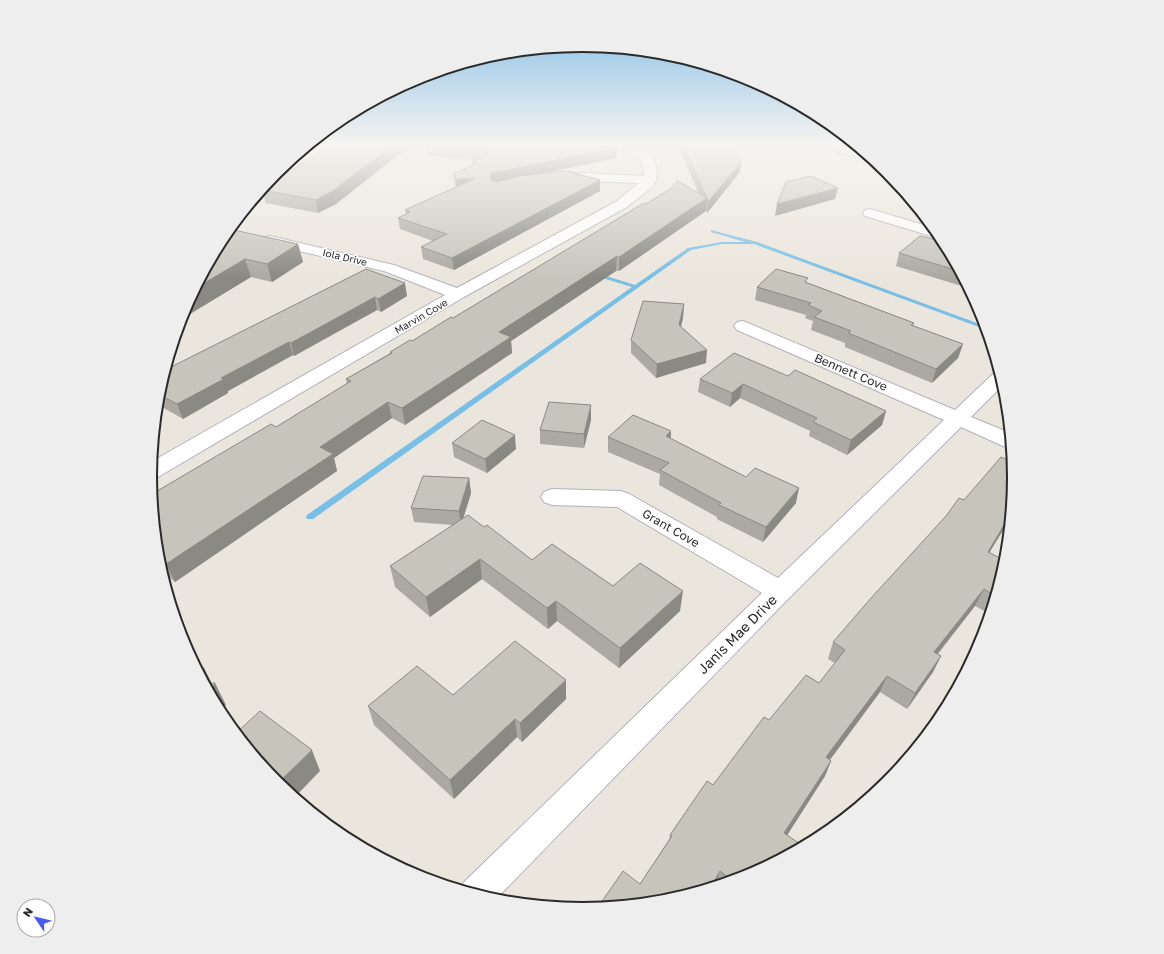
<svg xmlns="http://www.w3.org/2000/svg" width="1164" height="954" viewBox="0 0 1164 954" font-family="'Golos Text',sans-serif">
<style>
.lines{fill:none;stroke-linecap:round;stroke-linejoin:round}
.stream{fill:#79bee5;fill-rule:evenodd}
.minor-casing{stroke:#b1b2bd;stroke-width:2}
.path{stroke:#c3c3c3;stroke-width:1.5;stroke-dasharray:2 1;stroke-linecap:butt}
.minor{fill:#fff;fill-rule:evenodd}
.wall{fill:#aba9a2}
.shaded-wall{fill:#8b8984}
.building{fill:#c7c4bc;stroke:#8b8984}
.labels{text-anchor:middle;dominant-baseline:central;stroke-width:3.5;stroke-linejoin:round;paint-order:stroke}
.far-street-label{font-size:10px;fill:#2a2a2a;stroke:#fff}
.street-label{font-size:12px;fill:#2a2a2a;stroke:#fff}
.near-street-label{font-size:14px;fill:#2a2a2a;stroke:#fff}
.rim{fill:none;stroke:#2a2a2a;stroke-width:2}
</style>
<rect width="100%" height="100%" fill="#ebe6dd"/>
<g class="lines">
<g class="stream">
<polygon points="804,144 810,144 876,162 879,165"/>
<polygon points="711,230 757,242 985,326 987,330 754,244 722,244 691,250 313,519 307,519 306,517 307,515 632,287 596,276 596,274 600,274 635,285 688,248 722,242 745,242 711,232"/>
</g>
<defs>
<g id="minor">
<path d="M624,144C628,144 633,143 637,144C650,147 660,167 656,180C654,188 634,201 627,207L464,297L158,477L150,479L151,462L445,295L384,271L265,243L263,240L265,237L270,236L394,265L457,288L617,201L639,183L560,180L556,179L554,176L556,173L560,172L644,176C645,155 634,157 624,144Z"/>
<polygon points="870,209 934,228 942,238 934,237 865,216 863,213 865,210"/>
<polygon points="743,321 955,410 994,373 999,372 1003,385 971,417 1010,433 1011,447 1003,446 961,427 789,598 495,900 460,889 464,882 762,593 617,507 552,505 544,502 541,497 544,492 552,489 621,491 629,494 778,578 944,420 737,330 734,326 737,322"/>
</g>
</defs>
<use href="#minor" class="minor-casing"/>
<polyline class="path" points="280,169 313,144"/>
<use href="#minor" class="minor"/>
</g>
<g class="wall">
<polygon points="327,144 412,144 405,154 399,154 336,204 318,213 266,203 262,190 328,145"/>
<polygon points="665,144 731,144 740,172 707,213 706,210 706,211 619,271 616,271 511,341 512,353 405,425 392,418 334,458 337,471 175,582 163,572 162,573 158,561 152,494 276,427 347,384 346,379 390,353 390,352 412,341 453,318 646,204 698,192 677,144 668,146"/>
<polygon points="426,146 616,158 538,174 600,180 600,191 454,270 423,259 421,247 433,241 400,229 398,218 406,214 405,210 456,187 455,185 453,174 472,165 472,162 475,160 428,156"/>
<polygon points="223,237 298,244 303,262 272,282 251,277 180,320 183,311"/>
<polygon points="941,237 968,288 896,266 899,253"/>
<polygon points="366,269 407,296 381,312 377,310 294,356 293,355 228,391 228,393 183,419 157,404 158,392"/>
<polygon points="808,283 914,323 913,326 963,344 958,358 932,383 845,347 845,343 811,330 813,321 805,318 806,315 755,300 757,287"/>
<polygon points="684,304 683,318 681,326 706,363 656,378 631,353 631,340"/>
<polygon points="788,376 886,411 882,425 847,455 809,436 810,431 740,398 730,407 698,392 700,379"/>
<polygon points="591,420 584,448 540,444 540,430"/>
<polygon points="671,431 671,439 796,503 763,542 717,519 717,517 659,485 660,474 608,452 608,437"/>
<polygon points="452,443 516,449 487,473 454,457"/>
<polygon points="469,478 471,493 463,518 532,560 613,586 680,611 619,668 557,621 548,629 482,579 430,617 395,587 390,566 453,525 414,522 411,508"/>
<polygon points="1010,519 989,552 1006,561 990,614 975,606 938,654 941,656 933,672 907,709 880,692 830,760 831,761 825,776 787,835 747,876 666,901 640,884 669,840 670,835 769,720 819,683 835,663 828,659 833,642"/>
<polygon points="453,695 566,699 522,742 517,737 454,799 374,725 368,706"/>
</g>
<g class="shaded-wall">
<polygon points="394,144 397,144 399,154 336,204 318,213 316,200"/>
<polygon points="404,144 412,144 405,154"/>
<polygon points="668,144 677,144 668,146"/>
<polygon points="617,148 616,158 493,184 491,188 490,176 492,173"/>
<polygon points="741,162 740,172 707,213 708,202"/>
<polygon points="468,178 469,189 457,191 456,180"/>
<polygon points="600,180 600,191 454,270 452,258"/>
<polygon points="838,188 835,199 775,216 777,204"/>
<polygon points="707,198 706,211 619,271 619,257"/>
<polygon points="298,244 303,262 272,282 267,264"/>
<polygon points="617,256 616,271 511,341 512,353 405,425 402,408 499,332"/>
<polygon points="245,259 251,277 180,320 183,311 196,288"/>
<polygon points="405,283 407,296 381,312 378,299"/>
<polygon points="375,297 377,310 294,356 291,343"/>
<polygon points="684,304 683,318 678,338 679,325"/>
<polygon points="289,342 293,355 228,391 228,393 183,419 177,404 221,378"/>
<polygon points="963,344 958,358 932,383 936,369"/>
<polygon points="707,350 706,363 656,378 657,364"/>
<polygon points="743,384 740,398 730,407 732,393"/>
<polygon points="388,402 392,418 334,458 337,471 175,582 166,564 320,447"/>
<polygon points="591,405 591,420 584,448 584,434"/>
<polygon points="886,411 882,425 847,455 851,440"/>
<polygon points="671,431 670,445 666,436"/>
<polygon points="515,435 516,449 487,473 485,459"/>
<polygon points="469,478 471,493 461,526 459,511"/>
<polygon points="799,488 796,503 763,542 766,527"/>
<polygon points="1010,515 1010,519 980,568 988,552"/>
<polygon points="480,559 482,579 430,617 426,597"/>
<polygon points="160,565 163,572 162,573"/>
<polygon points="984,589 975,606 926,668 934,652"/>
<polygon points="683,591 680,611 619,668 620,648"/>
<polygon points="556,601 557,621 548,629 547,608"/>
<polygon points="941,656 933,672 907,709 915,693"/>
<polygon points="204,668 213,686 215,683 226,705 221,714 200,675"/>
<polygon points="887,676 880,692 820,773 826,757"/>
<polygon points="566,680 566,699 522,742 520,723"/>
<polygon points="515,719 517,737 454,799 450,780"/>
<polygon points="312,750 320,771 295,797 278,783"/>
<polygon points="831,761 825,776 779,848 784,833"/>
<polygon points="720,871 716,885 711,887"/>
</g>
<g class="building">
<polygon points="330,144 394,144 333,191 316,200 262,190"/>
<polygon points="429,144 610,144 617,148 492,173 490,176 491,180 497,182 519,176 567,171 600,180 452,258 421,247 447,234 398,218 410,212 405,210 474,179 468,178 456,180 453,174 477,163 472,162 494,151 426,146"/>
<polygon points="682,144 731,144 741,162 708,202 707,199 707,198 706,197"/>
<polygon points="811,176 838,188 777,204 786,182"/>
<polygon points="678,181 707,198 619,257 617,256 499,332 511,337 402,408 388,402 320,447 333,454 166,564 158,558 152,494 271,424 276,427 351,381 346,379 392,353 390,352 410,340 412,341 451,317 453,318 644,203 646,204 670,189"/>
<polygon points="229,229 298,244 267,264 245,259 196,288 223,237"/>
<polygon points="938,234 941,237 959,271 899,253 920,236 933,239"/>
<polygon points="366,269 405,283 378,299 375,297 291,343 289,342 221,378 224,379 177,404 158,394 165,370"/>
<polygon points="776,269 808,278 805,282 914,323 911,325 963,344 936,369 848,333 851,331 814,317 822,311 808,305 811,303 757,287"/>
<polygon points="643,301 684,304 679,325 707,350 657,364 631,340"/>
<polygon points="734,353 788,376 795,370 886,411 851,440 813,422 817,418 743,384 732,393 700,379"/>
<polygon points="549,402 591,405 584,434 540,430"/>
<polygon points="633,415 671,431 666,436 746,477 755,468 799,488 766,527 719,505 721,503 660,470 669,463 608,437"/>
<polygon points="482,420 515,435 485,459 452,443"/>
<polygon points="1001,457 1013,462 1014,477 1010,515 988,552 1006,561 995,596 984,589 934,652 941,656 915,693 887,676 826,757 831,761 784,833 800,844 796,850 747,876 733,881 720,871 711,887 666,901 598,907 623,871 640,884 672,836 670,835 707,781 713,785 764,717 769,720 806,675 819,683 845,650 833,642 872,597 946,516 959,498 964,500"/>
<polygon points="423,476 469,478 459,511 411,508"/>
<polygon points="468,515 484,527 487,525 532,560 552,544 613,586 640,563 683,591 620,648 556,601 547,608 480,559 426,597 390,566"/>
<polygon points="515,641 566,680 520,723 515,719 450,780 368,706 417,666 453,695"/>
<polygon points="196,668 204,668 200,675"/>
<polygon points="204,683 215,683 210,693"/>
<polygon points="260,711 312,750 278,783 236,733"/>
</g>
<linearGradient id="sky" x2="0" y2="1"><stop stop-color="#7bb8e7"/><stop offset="0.52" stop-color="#f6f4f0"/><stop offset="1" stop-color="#f6f4f0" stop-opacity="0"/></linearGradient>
<rect width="1164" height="278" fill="url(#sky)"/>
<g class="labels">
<g class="far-street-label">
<text transform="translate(345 257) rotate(13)">Iola Drive</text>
<text transform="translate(421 316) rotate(-30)">Marvin Cove</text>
</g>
<g class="street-label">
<text transform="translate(851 372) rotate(23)">Bennett Cove</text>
<text transform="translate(671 528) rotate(30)">Grant Cove</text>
</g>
<g class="near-street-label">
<text transform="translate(737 634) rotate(-45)">Janis Mae Drive</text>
</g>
</g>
<path d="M0 0H1164V954H0ZM157 477a425 425 0 1 1 850 0a425 425 0 1 1-850 0Z" fill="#eee" fill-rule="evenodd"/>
<path class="rim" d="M157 477a425 425 0 1 1 850 0a425 425 0 1 1-850 0Z"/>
<g transform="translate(36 918) rotate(305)"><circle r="19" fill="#ffffff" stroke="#aaaaaa"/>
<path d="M0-3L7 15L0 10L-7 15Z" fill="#4a5aeb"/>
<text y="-6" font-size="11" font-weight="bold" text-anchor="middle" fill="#2a2a2a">N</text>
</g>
</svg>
